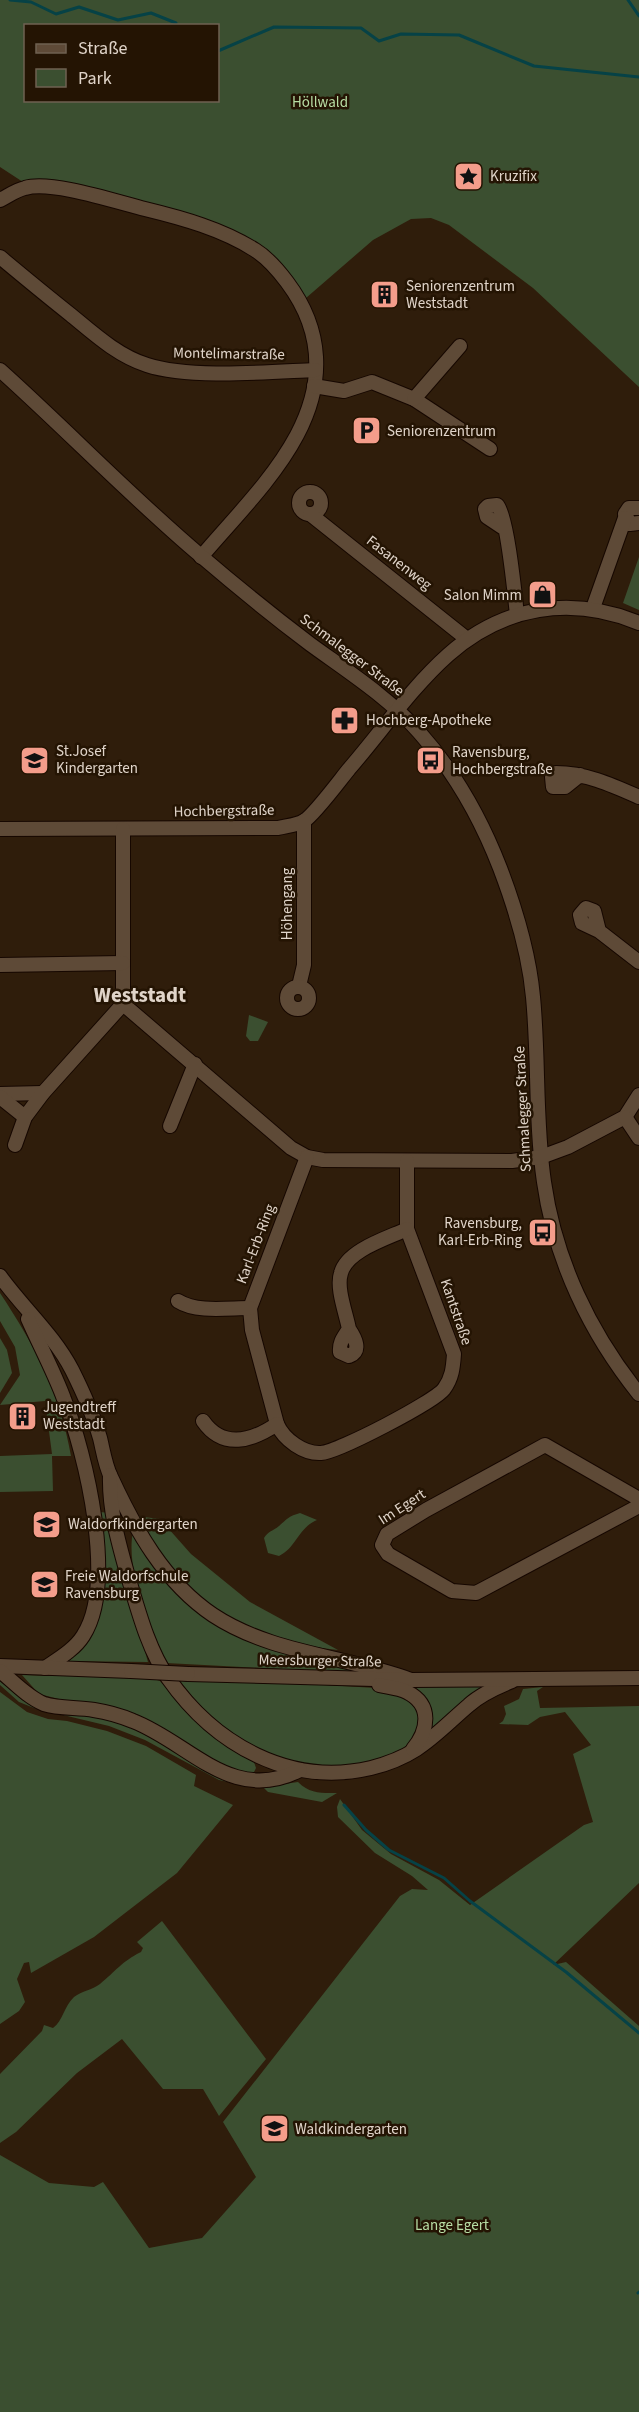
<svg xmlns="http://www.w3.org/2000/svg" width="639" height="2412" viewBox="0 0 639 2412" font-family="'Source Sans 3',sans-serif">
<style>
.green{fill:#3b4f30;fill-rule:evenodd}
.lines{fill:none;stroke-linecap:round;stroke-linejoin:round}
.stream{stroke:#064246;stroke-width:3}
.minor-casing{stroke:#160700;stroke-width:16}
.minor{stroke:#5e4a37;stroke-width:14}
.minor-bridge-casing{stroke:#160700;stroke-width:16;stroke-linecap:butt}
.minor-bridge{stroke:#5e4a37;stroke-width:14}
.labels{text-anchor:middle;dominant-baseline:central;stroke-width:5;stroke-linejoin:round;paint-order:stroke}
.park-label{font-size:15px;fill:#b7dda4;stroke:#241403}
.poi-label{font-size:15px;fill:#e0d4c9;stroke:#241403;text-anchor:start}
.street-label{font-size:15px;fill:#e0d4c9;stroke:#241403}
.district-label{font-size:21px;font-weight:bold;fill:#e0d4c9;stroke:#241403}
</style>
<rect width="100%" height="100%" fill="#2f1d0b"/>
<g class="green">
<path d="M0,0H639V387L533,288L449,225L431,218L411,219L373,240L306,298L271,254L230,229L131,200L23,182L0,167ZM26,26H218V100H26Z"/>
<polygon points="639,557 639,610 623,603"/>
<polygon points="249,1015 268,1022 258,1041 250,1041 246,1036"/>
<path d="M0,1293C35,1346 60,1393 71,1456H52L53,1491L0,1492V1456L52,1454L45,1401L0,1405L20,1375L15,1347L0,1321Z"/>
<polygon points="0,1338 7,1350 12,1373 0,1393"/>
<polygon points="100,1512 110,1513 122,1572 148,1662 59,1661 100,1607 104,1588"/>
<path d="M300,1513L317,1520C299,1527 296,1548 279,1556L268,1553L264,1538C268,1531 273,1531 279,1526C287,1519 289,1516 300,1513Z"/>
<path d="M136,1516L160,1519L191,1554L250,1602L338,1650C281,1644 215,1624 177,1578C161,1559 149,1536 136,1516Z"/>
<path d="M133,1531L200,1610L380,1674L166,1663C151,1626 125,1572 133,1531Z"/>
<polygon points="131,1671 160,1681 197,1723 254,1762 256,1768 253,1774 234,1770 211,1762 146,1719 117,1709 63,1700 39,1694 22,1675 49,1676"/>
<polygon points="176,1676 376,1688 411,1700 421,1719 411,1747 383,1762 321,1769 261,1752 225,1729 196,1701"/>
<polygon points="0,1681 22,1700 40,1709 100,1716 128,1724 157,1739 216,1776 252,1785 249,1787 219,1780 145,1740 109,1726 34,1708 19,1702 0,1685"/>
<path d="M405,1686L489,1687L429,1738C436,1708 426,1704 405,1686Z"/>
<polygon points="543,1687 537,1691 540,1708 639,1706 639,1883 553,1965 566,1962 639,2026 639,2412 0,2412 0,2155 49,2183 94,2187 103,2182 149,2248 202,2238 256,2177 223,2122 400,1896 412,1889 428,1890 412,1876 375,1853 338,1817 337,1807 340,1799 362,1830 391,1854 439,1880 470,1905 584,1825 593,1822 573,1754 591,1745 565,1712 540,1717 528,1725 499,1724 503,1721 506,1714 504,1706 519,1699 523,1689"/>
<polygon points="0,1692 27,1712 48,1719 67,1721 107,1731 146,1746 196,1775 194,1786 233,1805 177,1873 94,1937 31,1973 29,1962 24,1963 17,1979 25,2002 19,2011 0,2024"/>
<path d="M298,1782C310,1794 321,1793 337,1793L322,1802L268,1792L263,1787Z"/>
<path d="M162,1921L266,2059L219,2116L203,2089H163L122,2039L77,2073L16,2132L0,2143V2074L42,2031L44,2025L53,2028C63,2021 64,2006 74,1997C82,1991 92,1990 100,1984C116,1971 121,1962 141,1952L143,1948L137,1942Z"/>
</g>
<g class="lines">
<g class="stream">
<polyline points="10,0 31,2 56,14 79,7 118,20 151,13 176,23 176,26"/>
<polyline points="628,0 639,16"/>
<polyline points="218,51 274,27 361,28 379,41 401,34 459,35 534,66 639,77"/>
<polyline points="344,1805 366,1830 389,1850 444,1878 470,1901 566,1972 639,2033"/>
<polyline points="638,2293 639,2292"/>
</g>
<defs>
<g id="minor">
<path d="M0,200C8,196 16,190 25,188C51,180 117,202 145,209C182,218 222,229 255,250C268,258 278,270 287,282C323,330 325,382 297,435C273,480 234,518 201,557"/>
<path d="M0,257C24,277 47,296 71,315C94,334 118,356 147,365C189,379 269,372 315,370"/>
<path d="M0,370C68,431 131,497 201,556C236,586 273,616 310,644C347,671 388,697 419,732C454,771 481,819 500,868C516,910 529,953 533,997C539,1059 535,1121 544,1182C555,1260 590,1333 639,1394"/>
<polyline points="314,386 344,391 372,382 414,399 490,449"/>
<polyline points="414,399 460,346"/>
<circle cx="310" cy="503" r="11"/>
<polyline points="639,508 629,508 625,514 630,524 639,523"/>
<polyline points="310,514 467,639"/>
<path d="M505,529L487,517L485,509L488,506L497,505C507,514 515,597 517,615"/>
<polyline points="593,608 625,518"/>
<path d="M580,775L565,787H553L552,777L556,773C586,773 612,785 639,797"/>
<path d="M0,829L278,828C286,826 298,825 304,821C314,815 340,780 349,769C382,731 411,688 448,655C503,606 571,595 639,623"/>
<polyline points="123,829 123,1004 291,1148 307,1157 323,1160 512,1161 541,1157 568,1147 625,1117 639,1095"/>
<polyline points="599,931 594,911 586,908 580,915 582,923 599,931 639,962"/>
<polyline points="0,965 123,963"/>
<polyline points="299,986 304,965 304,821"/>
<circle cx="298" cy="998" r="11"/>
<polyline points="0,1094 43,1093"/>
<polyline points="0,1097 25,1117"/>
<polyline points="625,1117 639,1138"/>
<polyline points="170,1126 195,1064"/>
<polyline points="15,1145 25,1117 43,1093 123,1004"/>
<path d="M307,1157L250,1308L252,1330L277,1424C284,1440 304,1454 321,1453C338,1452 434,1402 444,1389C452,1378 453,1368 454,1354L407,1229V1161"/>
<path d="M0,1276C23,1308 54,1335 72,1370C83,1392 93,1414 100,1438C103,1450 105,1465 111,1477C135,1529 164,1582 213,1615C272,1654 347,1656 411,1680"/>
<path d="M178,1301C197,1313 228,1308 250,1308"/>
<path d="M28,1319C40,1346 54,1372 64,1399C86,1454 117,1584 83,1636C74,1650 58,1659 45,1668"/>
<path d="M349,1329C355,1338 362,1351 349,1356L340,1352C339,1342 344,1337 349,1329C346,1313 336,1288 341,1273C347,1250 388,1238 407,1229"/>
<path d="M203,1421C223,1450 252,1441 277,1424"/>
<path d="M110,1475C109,1509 118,1541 127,1573C138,1609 147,1647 168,1678C215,1745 290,1787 371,1768C419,1756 434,1735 469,1705C481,1694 497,1687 512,1681"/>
<polyline points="639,1499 545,1445 426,1510 387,1534 382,1545 388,1554 452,1591 476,1593 639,1506"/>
<polyline points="0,1666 131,1671"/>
<path d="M0,1671C14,1682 27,1697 44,1704C60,1709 77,1707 94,1710C107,1712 121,1716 133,1721C190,1743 232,1805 300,1770"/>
<polyline points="188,1674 411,1680 639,1678"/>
<path d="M379,1685C387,1687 399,1688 407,1692C433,1705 428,1731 413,1749"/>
</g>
</defs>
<use href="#minor" class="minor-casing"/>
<use href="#minor" class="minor"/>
<defs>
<polyline id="minor-bridge" points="131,1671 188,1674"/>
</defs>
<use href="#minor-bridge" class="minor-bridge-casing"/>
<use href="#minor-bridge" class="minor-bridge"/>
</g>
<defs>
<symbol id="sight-square" viewBox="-11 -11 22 22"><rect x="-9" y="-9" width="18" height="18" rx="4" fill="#f49d8b" stroke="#241403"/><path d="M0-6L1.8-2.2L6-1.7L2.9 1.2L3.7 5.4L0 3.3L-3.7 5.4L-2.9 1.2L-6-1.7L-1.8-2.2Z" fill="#111"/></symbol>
<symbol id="building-square" viewBox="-11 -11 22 22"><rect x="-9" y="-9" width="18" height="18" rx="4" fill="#f49d8b" stroke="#241403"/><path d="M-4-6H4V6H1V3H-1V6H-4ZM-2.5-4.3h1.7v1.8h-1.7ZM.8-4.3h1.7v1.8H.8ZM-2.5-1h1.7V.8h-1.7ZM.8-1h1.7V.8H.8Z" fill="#111"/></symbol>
<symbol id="parking-square" viewBox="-11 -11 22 22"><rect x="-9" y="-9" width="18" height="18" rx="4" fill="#f49d8b" stroke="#241403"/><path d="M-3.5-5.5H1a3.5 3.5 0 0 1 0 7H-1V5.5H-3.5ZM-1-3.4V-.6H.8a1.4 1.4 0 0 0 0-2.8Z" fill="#111"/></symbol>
<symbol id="shop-square" viewBox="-11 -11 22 22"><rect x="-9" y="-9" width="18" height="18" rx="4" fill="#f49d8b" stroke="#241403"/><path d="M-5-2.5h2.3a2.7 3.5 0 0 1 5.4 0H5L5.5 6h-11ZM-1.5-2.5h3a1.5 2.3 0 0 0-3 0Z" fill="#111"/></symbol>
<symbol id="pharmacy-square" viewBox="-11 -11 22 22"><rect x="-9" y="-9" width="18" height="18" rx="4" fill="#f49d8b" stroke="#241403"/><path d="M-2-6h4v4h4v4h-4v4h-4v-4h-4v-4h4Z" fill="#111"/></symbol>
<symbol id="school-square" viewBox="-11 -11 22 22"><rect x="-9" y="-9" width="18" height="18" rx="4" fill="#f49d8b" stroke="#241403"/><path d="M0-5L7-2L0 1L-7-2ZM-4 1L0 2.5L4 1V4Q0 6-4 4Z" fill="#111"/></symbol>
<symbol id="bus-square" viewBox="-11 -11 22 22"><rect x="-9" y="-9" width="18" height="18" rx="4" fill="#f49d8b" stroke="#241403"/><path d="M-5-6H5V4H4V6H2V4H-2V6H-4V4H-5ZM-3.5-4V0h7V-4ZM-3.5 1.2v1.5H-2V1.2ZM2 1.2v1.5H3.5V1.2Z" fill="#111"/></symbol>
</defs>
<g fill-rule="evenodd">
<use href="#sight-square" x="452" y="160" width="33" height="33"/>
<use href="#building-square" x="368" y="278" width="33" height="33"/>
<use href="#parking-square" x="350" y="414" width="33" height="33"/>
<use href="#shop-square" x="526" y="578" width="33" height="33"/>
<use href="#pharmacy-square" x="328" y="704" width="33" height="33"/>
<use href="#school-square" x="18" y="744" width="33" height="33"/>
<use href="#bus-square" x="414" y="744" width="33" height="33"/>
<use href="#bus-square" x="526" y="1216" width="33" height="33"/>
<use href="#building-square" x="6" y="1400" width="33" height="33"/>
<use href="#school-square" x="30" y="1508" width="33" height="33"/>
<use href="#school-square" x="28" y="1568" width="33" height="33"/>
<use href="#school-square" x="258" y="2112" width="33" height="33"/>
</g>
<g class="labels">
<g class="park-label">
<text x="320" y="102">Höllwald</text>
<text x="452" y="2225">Lange Egert</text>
</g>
<g class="poi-label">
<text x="490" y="176">Kruzifix</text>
<text x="406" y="286">Seniorenzentrum<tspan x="406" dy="17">Weststadt</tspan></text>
<text x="387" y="431">Seniorenzentrum</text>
<text x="522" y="595" text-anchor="end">Salon Mimm</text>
<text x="366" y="720">Hochberg-Apotheke</text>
<text x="56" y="751">St.Josef<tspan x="56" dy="17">Kindergarten</tspan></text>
<text x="452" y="752">Ravensburg,<tspan x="452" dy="17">Hochbergstraße</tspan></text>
<text x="522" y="1223" text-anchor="end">Ravensburg,<tspan x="522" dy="17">Karl-Erb-Ring</tspan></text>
<text x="43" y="1407">Jugendtreff<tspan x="43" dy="17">Weststadt</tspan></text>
<text x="68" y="1524">Waldorfkindergarten</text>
<text x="65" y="1576">Freie Waldorfschule<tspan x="65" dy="17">Ravensburg</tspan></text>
<text x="295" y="2129">Waldkindergarten</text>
</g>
<g class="street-label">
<text transform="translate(229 354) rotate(1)">Montelimarstraße</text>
<text transform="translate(399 563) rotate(38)">Fasanenweg</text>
<text transform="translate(352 655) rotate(37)">Schmalegger Straße</text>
<text transform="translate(224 811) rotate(-1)">Hochbergstraße</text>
<text transform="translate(287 904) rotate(-90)">Höhengang</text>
<text transform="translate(523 1109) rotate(-93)">Schmalegger Straße</text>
<text transform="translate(256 1244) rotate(-69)">Karl-Erb-Ring</text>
<text transform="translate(456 1312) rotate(71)">Kantstraße</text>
<text transform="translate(402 1507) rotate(-33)">Im Egert</text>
<text transform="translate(320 1661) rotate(1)">Meersburger Straße</text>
</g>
<g class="district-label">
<text x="140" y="995">Weststadt</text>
</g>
</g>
<rect x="24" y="24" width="195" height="78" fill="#241403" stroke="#6f6152" stroke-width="1.5"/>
<rect x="36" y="44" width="30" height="9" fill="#5e4a37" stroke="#6f6152" stroke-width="1.5"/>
<text x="78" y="54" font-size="18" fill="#e0d4c9">Straße</text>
<rect x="36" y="69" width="30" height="18" fill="#3b4f30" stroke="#6f6152" stroke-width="1.5"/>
<text x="78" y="84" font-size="18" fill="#e0d4c9">Park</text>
</svg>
